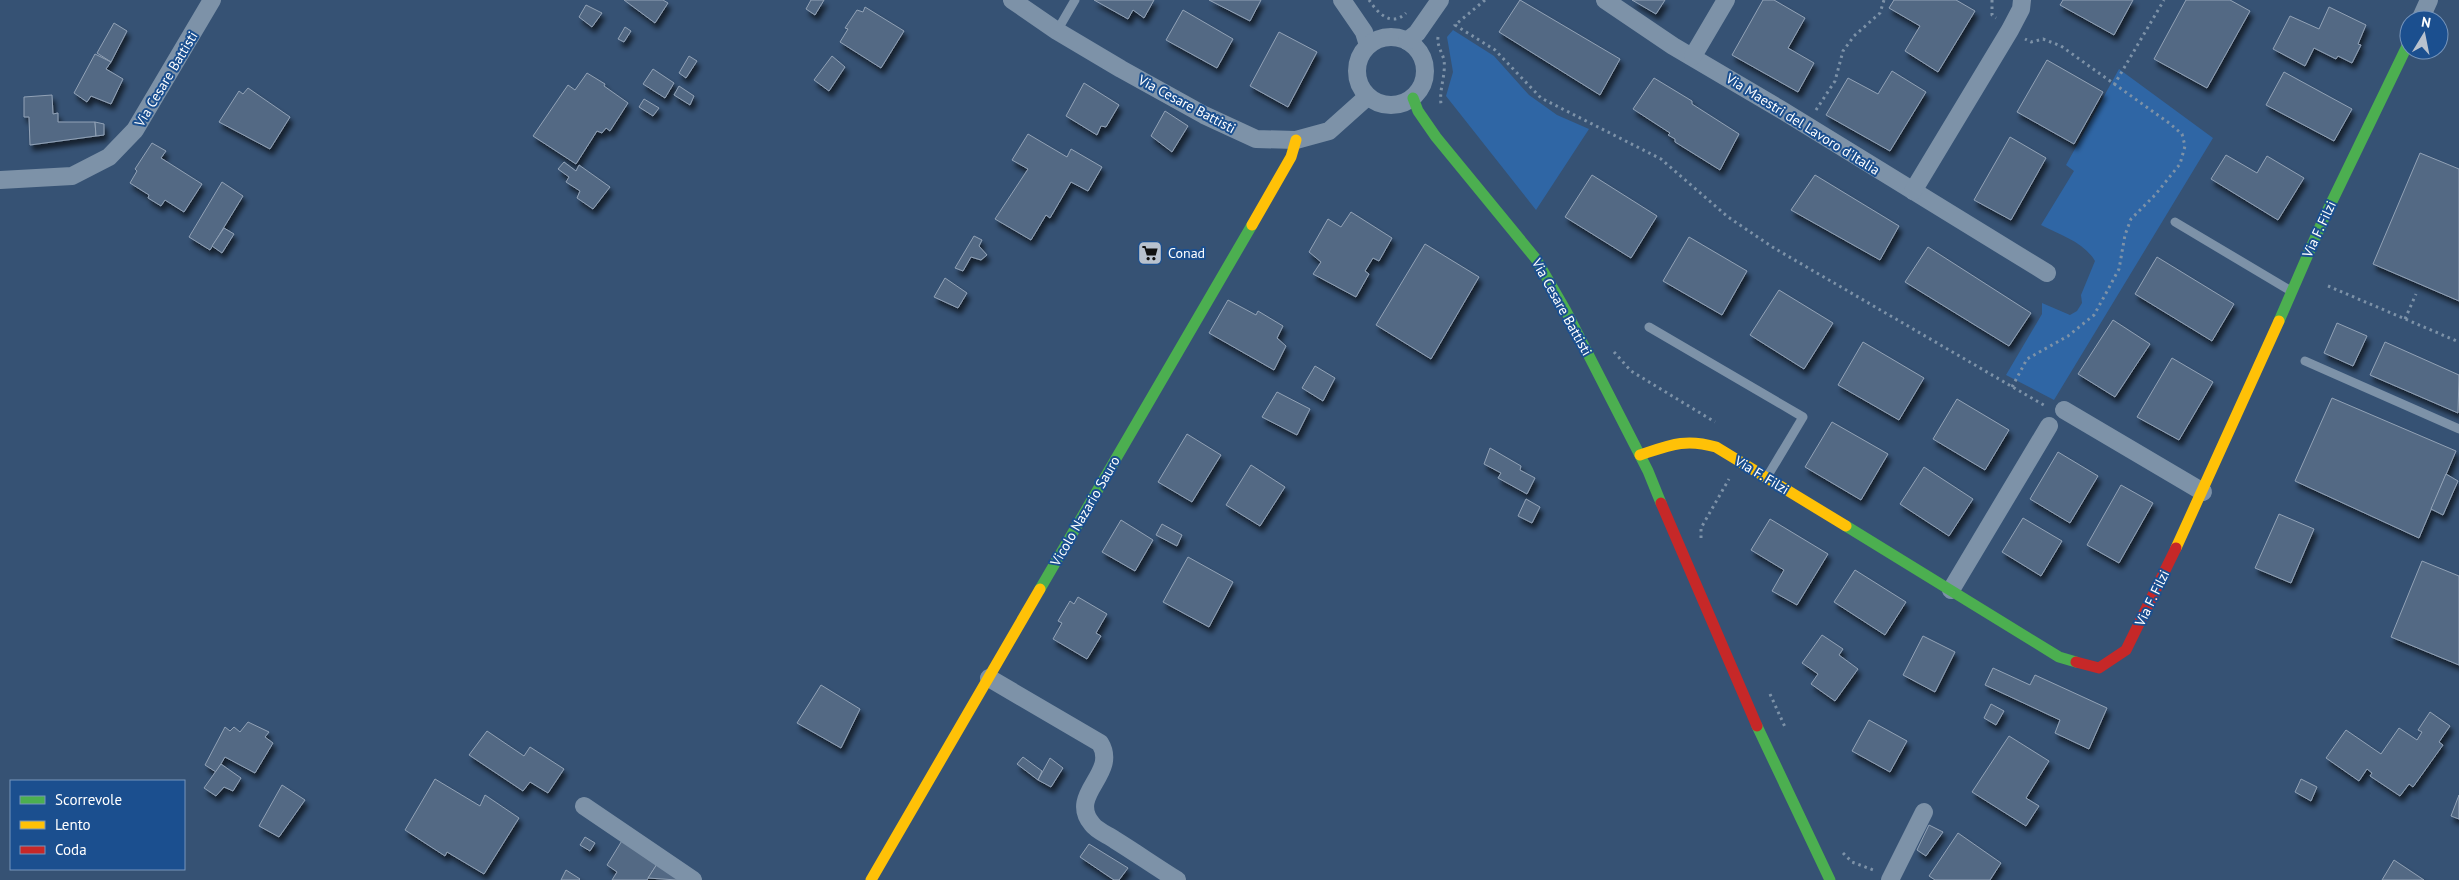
<svg xmlns="http://www.w3.org/2000/svg" width="2459" height="880" viewBox="0 0 2459 880" font-family="'PT Sans',sans-serif">
<style>
.green{fill:#2f66a5}
.building{fill:#526984;stroke:#92a2b6;filter:url(#shadow)}
.lines{fill:none;stroke-linecap:round;stroke-linejoin:round}
.path{stroke:#7d92a8;stroke-width:3;stroke-dasharray:2.5 4;stroke-linecap:butt}
.lane{stroke:#7d92a8;stroke-width:9}
.street{stroke:#7d92a8;stroke-width:18}
.fast{stroke:#4caf50;stroke-width:11}
.slow{stroke:#ffc107;stroke-width:11}
.jam{stroke:#c62828;stroke-width:11}
.labels{text-anchor:middle;dominant-baseline:central;stroke-width:4;stroke-linejoin:round;paint-order:stroke}
.street-label{font-size:14px;fill:#fff;stroke:#1b4f8f}
.poi-label{font-size:14px;fill:#fff;stroke:#1b4f8f;text-anchor:start}
</style>
<defs>
<filter id="shadow"><feDropShadow dx="3" dy="5.5" stdDeviation="2.5" flood-color="#0009"/></filter>
</defs>
<rect width="100%" height="100%" fill="#365274"/>
<g class="green">
<polygon points="1453,30 1494,56 1529,95 1557,115 1589,129 1536,210 1446,96 1453,72 1447,37"/>
<path d="M2119,69L2213,138L2054,400L2006,375L2042,314V303L2070,315L2077,311L2082,303L2081,295L2095,261C2084,242 2060,235 2041,225L2074,171L2066,165Z"/>
</g>
<g class="building">
<polygon points="624,0 663,0 668,3 655,23"/>
<polygon points="811,0 824,0 815,15 806,9"/>
<polygon points="1094,0 1154,0 1144,18 1133,10 1128,19"/>
<polygon points="1209,0 1261,0 1250,21"/>
<polygon points="1520,0 1620,59 1600,95 1499,32"/>
<polygon points="1632,0 1665,0 1656,14"/>
<polygon points="1763,0 1774,0 1805,18 1788,48 1814,63 1798,92 1732,55"/>
<polygon points="1894,0 1956,0 1975,11 1938,72 1905,51 1920,26 1889,8"/>
<polygon points="2063,0 2133,0 2114,35 2060,5"/>
<polygon points="2186,0 2230,0 2250,11 2207,88 2154,59"/>
<polygon points="586,5 602,13 592,27 579,17"/>
<polygon points="865,7 904,31 881,68 840,42 848,29 845,28 857,10 863,12"/>
<polygon points="2329,7 2366,25 2358,44 2361,45 2352,63 2338,56 2336,59 2314,48 2305,66 2273,49 2290,16 2319,29"/>
<polygon points="1183,10 1233,39 1217,68 1166,40"/>
<polygon points="114,23 127,31 111,62 97,53"/>
<polygon points="625,27 631,31 624,42 618,39"/>
<polygon points="1279,32 1317,52 1288,107 1250,86"/>
<polygon points="95,54 111,62 106,69 123,79 111,104 91,96 87,102 74,93"/>
<polygon points="689,56 697,61 686,78 679,73"/>
<polygon points="832,56 845,67 829,91 814,80"/>
<polygon points="2047,60 2103,92 2074,144 2017,112"/>
<polygon points="653,69 674,83 665,98 643,84"/>
<polygon points="1892,71 1926,92 1890,151 1826,115 1848,78 1878,94"/>
<polygon points="2284,72 2352,109 2334,141 2266,105"/>
<polygon points="587,73 605,84 604,86 628,103 610,131 606,128 602,133 597,131 576,164 533,136 568,85 575,90"/>
<polygon points="1654,78 1692,101 1692,104 1739,134 1720,170 1675,142 1675,139 1668,135 1670,133 1633,109"/>
<polygon points="1084,83 1119,105 1106,127 1101,126 1097,135 1066,116"/>
<polygon points="679,86 694,96 690,105 674,95"/>
<polygon points="248,88 290,117 270,149 219,122 239,91 243,94"/>
<polygon points="52,95 53,114 58,113 58,122 95,122 96,136 30,145 29,117 24,117 24,97"/>
<polygon points="644,99 659,108 653,116 639,107"/>
<polygon points="1165,111 1188,126 1172,152 1151,136"/>
<polygon points="95,122 104,124 104,135 96,136"/>
<polygon points="1028,134 1067,157 1071,149 1102,167 1088,191 1071,182 1050,218 1046,215 1031,240 995,219 1028,169 1012,160"/>
<polygon points="2010,137 2046,158 2011,220 1974,200"/>
<polygon points="152,143 166,151 161,158 202,184 184,212 165,200 161,206 148,198 149,195 130,183 137,171 135,169"/>
<polygon points="2420,153 2459,169 2459,301 2373,264"/>
<polygon points="2226,155 2257,173 2267,156 2304,178 2278,220 2211,179"/>
<polygon points="564,162 576,171 579,165 610,187 593,209 577,198 580,191 566,182 569,177 558,169"/>
<polygon points="1592,175 1657,216 1631,258 1565,217"/>
<polygon points="1815,175 1899,226 1880,260 1791,210"/>
<polygon points="222,182 243,196 210,250 189,237"/>
<polygon points="1351,212 1392,238 1379,261 1373,258 1365,271 1369,274 1356,297 1313,274 1321,262 1309,252 1328,219 1341,227"/>
<polygon points="224,228 234,234 222,253 212,246"/>
<polygon points="974,236 982,240 979,246 987,255 981,260 971,257 963,271 955,268"/>
<polygon points="1689,237 1747,271 1722,315 1663,281"/>
<polygon points="1425,244 1479,277 1431,359 1376,325"/>
<polygon points="1928,247 2031,313 2009,346 1905,282"/>
<polygon points="2157,257 2234,304 2212,341 2135,294"/>
<polygon points="945,278 967,293 958,308 934,297"/>
<polygon points="1779,290 1833,323 1804,369 1750,335"/>
<polygon points="1228,300 1256,315 1258,311 1283,326 1277,338 1286,346 1274,370 1209,333"/>
<polygon points="2113,320 2150,344 2115,397 2078,374"/>
<polygon points="2337,323 2367,336 2353,366 2324,353"/>
<polygon points="1863,342 1924,378 1899,420 1838,385"/>
<polygon points="2385,342 2459,375 2458,413 2370,375"/>
<polygon points="2172,358 2213,382 2179,440 2137,417"/>
<polygon points="1315,366 1335,378 1323,401 1302,388"/>
<polygon points="1277,392 1310,409 1297,435 1262,417"/>
<polygon points="2332,398 2456,451 2419,538 2295,481"/>
<polygon points="1957,399 2009,430 1985,470 1933,439"/>
<polygon points="1832,422 1888,454 1861,500 1805,467"/>
<polygon points="1187,434 1221,455 1192,502 1158,482"/>
<polygon points="1490,448 1521,466 1520,470 1535,478 1527,494 1498,478 1501,473 1484,464"/>
<polygon points="2058,452 2098,476 2070,523 2030,499"/>
<polygon points="1251,465 1285,487 1260,526 1226,505"/>
<polygon points="1924,467 1973,499 1949,536 1900,504"/>
<polygon points="2446,474 2458,481 2443,515 2431,509"/>
<polygon points="2121,485 2153,503 2119,563 2087,545"/>
<polygon points="1526,499 1540,507 1532,523 1518,516"/>
<polygon points="2279,514 2314,529 2291,583 2255,568"/>
<polygon points="2023,518 2062,541 2041,576 2002,552"/>
<polygon points="1770,519 1828,554 1797,605 1772,591 1784,570 1751,550"/>
<polygon points="1121,520 1153,540 1135,571 1102,552"/>
<polygon points="1162,524 1182,535 1177,546 1156,535"/>
<polygon points="1188,557 1233,582 1209,627 1163,602"/>
<polygon points="2422,561 2459,576 2459,665 2391,637"/>
<polygon points="1855,570 1906,602 1885,635 1834,602"/>
<polygon points="1078,597 1107,614 1096,633 1101,636 1087,659 1053,639 1062,623 1058,621 1070,601 1074,604"/>
<polygon points="1822,635 1843,649 1839,655 1858,669 1835,701 1811,684 1818,674 1802,663"/>
<polygon points="1923,636 1955,652 1935,692 1903,675"/>
<polygon points="1993,668 2030,685 2035,675 2107,708 2089,749 2055,733 2060,720 1985,685"/>
<polygon points="821,685 860,709 841,748 797,723"/>
<polygon points="1991,704 2004,711 1996,725 1984,718"/>
<polygon points="2430,712 2450,726 2439,742 2443,745 2413,787 2409,784 2400,796 2370,776 2372,773 2367,769 2359,781 2326,758 2346,730 2381,754 2399,728 2417,740 2422,732 2418,730"/>
<polygon points="1869,720 1907,741 1890,772 1852,751"/>
<polygon points="248,722 269,732 265,737 273,743 255,773 225,757 216,772 205,765 225,727 230,731 234,727 240,732"/>
<polygon points="487,731 524,756 530,747 564,769 548,793 530,782 523,791 469,755"/>
<polygon points="2009,736 2049,761 2026,798 2039,806 2026,826 1972,792"/>
<polygon points="1023,757 1042,771 1038,780 1017,764"/>
<polygon points="1050,758 1063,768 1051,787 1038,780"/>
<polygon points="221,764 241,778 233,791 224,787 216,796 204,788"/>
<polygon points="435,779 480,806 485,795 519,818 484,874 447,852 445,856 405,830"/>
<polygon points="2301,779 2317,787 2311,801 2295,792"/>
<polygon points="282,785 305,800 279,837 259,826"/>
<polygon points="2459,795 2459,819 2451,816"/>
<polygon points="1929,825 1943,832 1926,856 1917,850"/>
<polygon points="1958,833 2001,863 1990,880 1935,880 1929,876"/>
<polygon points="585,837 595,843 590,851 580,845"/>
<polygon points="623,839 657,864 647,880 612,880 617,872 607,865"/>
<polygon points="1089,844 1128,868 1119,880 1114,880 1080,857"/>
<polygon points="2394,860 2424,880 2382,880"/>
<polygon points="657,864 679,877 677,880 648,878"/>
<polygon points="566,870 580,879 579,880 561,880"/>
</g>
<g class="lines">
<g class="path">
<path d="M1369,0C1377,12 1391,28 1406,13"/>
<polyline points="1485,0 1455,25 1495,50 1541,98 1661,159 1728,217 1774,248 2047,407"/>
<polyline points="1992,0 1992,15 1996,18"/>
<path d="M1438,37C1437,46 1442,52 1444,60C1446,75 1439,89 1441,104"/>
<polyline points="2114,85 2164,0"/>
<polyline points="1816,110 1835,81 1843,51 1854,36 1880,13 1884,0"/>
<polyline points="2328,286 2459,342"/>
<polyline points="2405,319 2416,294"/>
<polyline points="1614,352 1631,371 1715,422"/>
<polyline points="2012,387 2027,359 2068,336 2094,315 2105,295 2119,269 2125,235 2131,219 2155,195 2180,164 2185,146 2182,134 2169,123 2061,46 2043,39 2031,42 2025,39"/>
<polyline points="1701,538 1701,528 1729,479"/>
<polyline points="1770,694 1785,727"/>
<polyline points="1843,853 1852,862 1876,871"/>
</g>
<g class="lane">
<polyline points="1057,31 1075,0"/>
<polyline points="2175,222 2291,291"/>
<polyline points="1649,327 1803,417 1767,477"/>
<polyline points="2305,361 2459,429"/>
</g>
<g class="street">
<polyline points="1012,0 1057,31 1121,69 1204,115 1256,139 1296,140 1329,131 1367,97"/>
<polyline points="1342,0 1364,32 1368,45"/>
<polyline points="1605,0 1673,46 1780,109 2047,273"/>
<polyline points="2420,20 2429,0"/>
<circle cx="1391" cy="71" r="34"/>
<polyline points="1407,41 1417,33 1440,0"/>
<polyline points="1693,56 1726,0"/>
<polyline points="0,180 72,176 109,157 135,130 212,0"/>
<polyline points="1913,191 2010,30 2021,9 2022,0"/>
<polyline points="2064,410 2203,492"/>
<polyline points="1951,590 2049,426"/>
<path d="M989,678L1100,743C1119,774 1067,794 1092,824C1097,831 1108,835 1115,840C1136,853 1156,867 1177,880"/>
<polyline points="584,806 693,880"/>
<polyline points="1890,880 1924,812"/>
</g>
<g class="fast">
<polyline points="1413,98 1418,111 1436,137 1536,259 1566,311 1648,471 1661,503"/>
<polyline points="2279,321 2323,220 2409,42"/>
<polyline points="1846,526 2059,657 2076,662"/>
<polyline points="1040,589 1252,225"/>
<polyline points="1757,726 1830,880"/>
</g>
<g class="slow">
<polyline points="1252,225 1291,157 1296,140"/>
<path d="M1640,455C1670,445 1685,438 1716,447L1846,526"/>
<polyline points="2176,548 2279,321"/>
<polyline points="871,880 1040,589"/>
</g>
<g class="jam">
<polyline points="1661,503 1757,726"/>
<polyline points="2076,662 2099,668 2126,650 2176,548"/>
</g>
</g>
<defs>
<symbol id="supermarket-square" viewBox="-11 -11 22 22"><rect x="-9" y="-9" width="18" height="18" rx="4" fill="#b9c2ce" stroke="#1b4f8f"/><path d="M-6-5.5h2.5l.6 2H6L4.5 2H-2.5L-4.4-4H-6ZM-1.5 3.2a1.3 1.3 0 1 0 .1 0ZM3 3.2a1.3 1.3 0 1 0 .1 0Z" fill="#111"/></symbol>
</defs>
<g fill-rule="evenodd">
<use href="#supermarket-square" x="1136" y="239" width="28" height="28"/>
</g>
<g class="labels">
<g class="street-label">
<text transform="translate(166 79) rotate(-59)">Via Cesare Battisti</text>
<text transform="translate(1187 104) rotate(28)">Via Cesare Battisti</text>
<text transform="translate(1803 124) rotate(32)">Via Maestri del Lavoro d'Italia</text>
<text transform="translate(2319 229) rotate(-65)">Via F. Filzi</text>
<text transform="translate(1562 307) rotate(61)">Via Cesare Battisti</text>
<text transform="translate(1762 475) rotate(31)">Via F. Filzi</text>
<text transform="translate(1085 511) rotate(-60)">Vicolo Nazario Sauro</text>
<text transform="translate(2152 598) rotate(-64)">Via F. Filzi</text>
</g>
<g class="poi-label">
<text x="1168" y="253">Conad</text>
</g>
</g>
<rect x="10" y="780" width="175" height="90" fill="#1b4f8f" stroke="#7695bc"/>
<rect x="20" y="796" width="25" height="8" fill="#4caf50" stroke="#7695bc"/>
<text x="55" y="805" font-size="15" fill="#ffffff">Scorrevole</text>
<rect x="20" y="821" width="25" height="8" fill="#ffc107" stroke="#7695bc"/>
<text x="55" y="830" font-size="15" fill="#ffffff">Lento</text>
<rect x="20" y="846" width="25" height="8" fill="#c62828" stroke="#7695bc"/>
<text x="55" y="855" font-size="15" fill="#ffffff">Coda</text>
<g transform="translate(2424 35) rotate(10)"><circle r="24" fill="#1b4f8f" stroke="#7695bc"/>
<path d="M0-4L9 19L0 12L-9 19Z" fill="#b9c2ce"/>
<text y="-8" font-size="14" font-weight="bold" text-anchor="middle" fill="#ffffff">N</text>
</g>
</svg>
